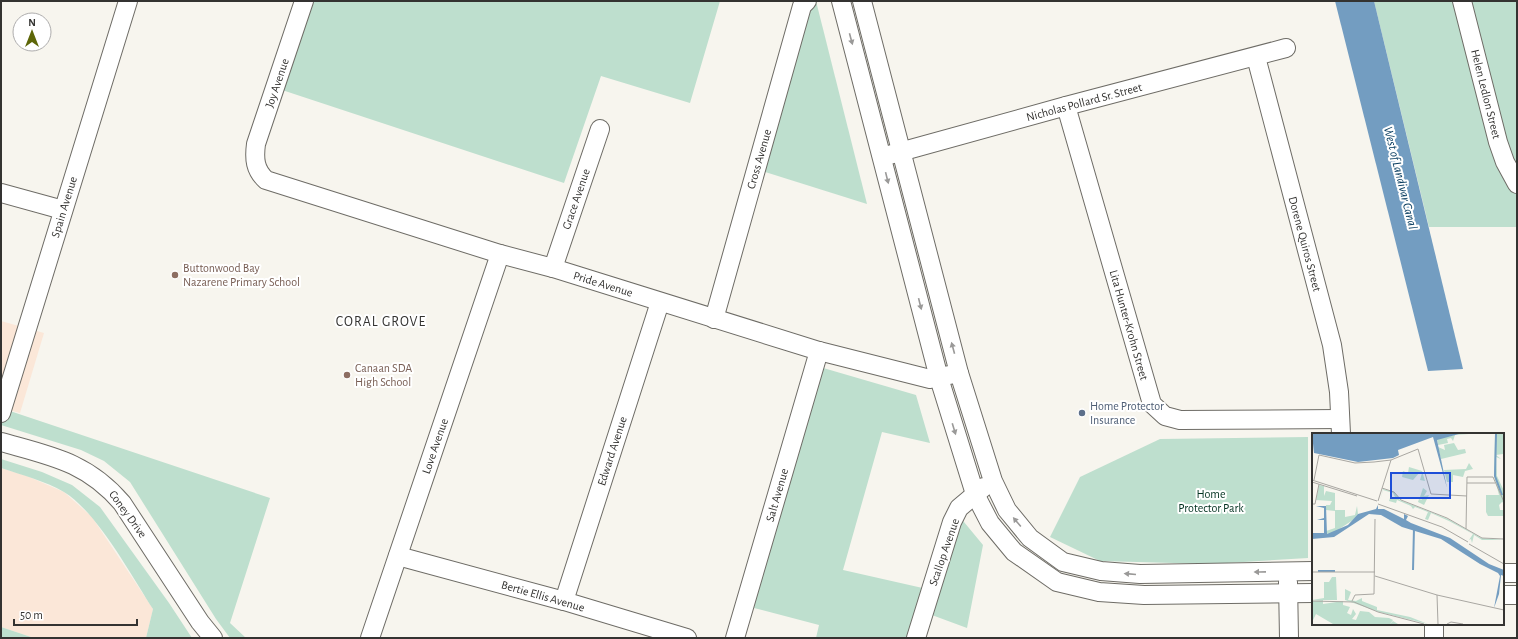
<svg xmlns="http://www.w3.org/2000/svg" width="1518" height="639" viewBox="0 0 1518 639" font-family="'Alegreya Sans',sans-serif">
<style>
.commercial{fill:#fbe7d8}
.green{fill:#bedfce}
.water{fill:#739dc1}
.lines{fill:none;stroke-linecap:round;stroke-linejoin:round}
.minor-casing{stroke:#6e6c66;stroke-width:20}
.minor{stroke:#fff;stroke-width:18}
.oneway{fill:#9a9998}
.education-dot{fill:#8d6e63;stroke:#fff;stroke-width:1.5}
.service-dot{fill:#5c6f8a;stroke:#fff;stroke-width:1.5}
.labels{text-anchor:middle;dominant-baseline:central;stroke-width:4;stroke-linejoin:round;paint-order:stroke}
.street-label{font-size:12px;fill:#343331;stroke:#fff}
.education-label{font-size:12px;fill:#785e54;stroke:#fff;text-anchor:start}
.service-label{font-size:12px;fill:#4e5e75;stroke:#fff;text-anchor:start}
.park-label{font-size:12px;fill:#023220;stroke:#fff}
.water-label{font-size:13px;font-style:italic;fill:#0a3e61;stroke:#fff}
.quarter-label{font-size:14px;letter-spacing:1px;fill:#343331;stroke:#fff}
.inset-river{fill:none;stroke:#739dc1;stroke-width:2}
.inset-road{fill:none;stroke:#a9a7a2;stroke-width:1}
.view{fill:#1d4ed8;fill-opacity:0.15;stroke:#1d4ed8;stroke-width:2}
.inset-edge{fill:none;stroke:#343331;stroke-width:2}
</style>
<rect width="100%" height="100%" fill="#f7f5ee"/>
<g class="commercial">
<polygon points="1,321 44,333 20,413 1,408"/>
<polygon points="1,468 27,476 64,492 92,517 153,609 146,638 34,638 1,627"/>
</g>
<g class="green">
<polygon points="305,1 720,1 690,103 601,76 564,183 279,89"/>
<polygon points="796,1 816,1 867,204 749,167"/>
<polygon points="1374,1 1517,1 1517,227 1429,227"/>
<polygon points="813,365 916,395 930,443 882,432 843,570 927,589 953,503 964,522 983,545 967,628 921,611 912,638 816,638 819,625 754,608"/>
<polygon points="1,408 270,498 230,623 246,638 230,638 216,619 130,482 104,461 81,450 1,425"/>
<polygon points="1308,437 1308,558 1211,564 1100,561 1050,537 1080,477 1160,439"/>
<path d="M1,459L42,472L72,485L100,507L169,603L192,638H146L153,609C131,575 97,512 64,492C45,481 22,475 1,468Z"/>
<polygon points="1,627 34,638 1,638"/>
</g>
<polygon class="water" points="1335,1 1374,1 1463,369 1428,371"/>
<g class="lines">
<defs>
<g id="minor">
<path d="M304,1L256,144C254,159 255,170 266,180L500,254L553,268L819,351L930,379L959,373"/>
<polyline points="841,1 939,378 975,494 990,523 1014,552 1057,582 1099,592 1144,595 1313,593"/>
<polyline points="862,1 959,373 993,481 1007,510 1030,538 1063,562 1101,571 1140,574 1313,571"/>
<polyline points="1462,1 1498,142 1505,162 1517,184"/>
<polyline points="1256,57 1332,345 1339,392 1341,434"/>
<polyline points="1066,106 1152,404 1165,416 1180,420 1340,419"/>
<polyline points="889,155 1066,106 1286,48"/>
<polyline points="1,193 63,210"/>
<polyline points="553,268 600,129"/>
<polyline points="714,319 802,6 807,1"/>
<polyline points="1,413 128,1"/>
<path d="M1,442C51,456 87,462 122,503L200,622L213,638"/>
<polyline points="398,556 564,601 687,638"/>
<polyline points="1503,573 1517,573"/>
<polyline points="1288,582 1289,638"/>
<polyline points="1503,595 1517,595"/>
<polyline points="564,601 660,302"/>
<polyline points="1434,624 1434,638"/>
<polyline points="370,638 500,254"/>
<polyline points="735,638 819,351"/>
<polyline points="916,638 952,522 959,508 984,487"/>
</g>
</defs>
<use href="#minor" class="minor-casing"/>
<use href="#minor" class="minor"/>
</g>
<defs><path id="oneway-solid" d="M-6-.8H1V-3.2L6.5 0L1 3.2V.8H-6Z"/></defs>
<g class="oneway">
<use href="#oneway-solid" transform="translate(851 39) rotate(75)"/>
<use href="#oneway-solid" transform="translate(887 178) rotate(76)"/>
<use href="#oneway-solid" transform="translate(920 304) rotate(76)"/>
<use href="#oneway-solid" transform="translate(953 348) rotate(-105)"/>
<use href="#oneway-solid" transform="translate(954 429) rotate(73)"/>
<use href="#oneway-solid" transform="translate(1017 522) rotate(-130)"/>
<use href="#oneway-solid" transform="translate(1260 572) rotate(179)"/>
<use href="#oneway-solid" transform="translate(1130 574) rotate(-175)"/>
</g>
<g class="education-dot">
<circle cx="175" cy="275" r="4"/>
<circle cx="347" cy="375" r="4"/>
</g>
<circle class="service-dot" cx="1082" cy="413" r="4"/>
<g class="labels">
<g class="street-label">
<text transform="translate(277 83) rotate(-71)">Joy Avenue</text>
<text transform="translate(1486 94) rotate(76)">Helen Ledlon Street</text>
<text transform="translate(1084 102) rotate(-15)">Nicholas Pollard Sr. Street</text>
<text transform="translate(759 159) rotate(-74)">Cross Avenue</text>
<text transform="translate(576 199) rotate(-71)">Grace Avenue</text>
<text transform="translate(64 207) rotate(-73)">Spain Avenue</text>
<text transform="translate(1305 244) rotate(75)">Dorene Quiros Street</text>
<text transform="translate(603 284) rotate(17)">Pride Avenue</text>
<text transform="translate(1129 325) rotate(74)">Lita Hunter-Krohn Street</text>
<text transform="translate(435 446) rotate(-71)">Love Avenue</text>
<text transform="translate(612 451) rotate(-72)">Edward Avenue</text>
<text transform="translate(777 495) rotate(-74)">Salt Avenue</text>
<text transform="translate(128 514) rotate(54)">Coney Drive</text>
<text transform="translate(944 552) rotate(-71)">Scallop Avenue</text>
<text transform="translate(543 596) rotate(16)">Bertie Ellis Avenue</text>
</g>
<g class="education-label">
<text x="183" y="268">Buttonwood Bay<tspan x="183" dy="14">Nazarene Primary School</tspan></text>
<text x="355" y="368">Canaan SDA<tspan x="355" dy="14">High School</tspan></text>
</g>
<g class="service-label">
<text x="1090" y="406">Home Protector<tspan x="1090" dy="14">Insurance</tspan></text>
</g>
<g class="park-label">
<text x="1211" y="494">Home<tspan x="1211" dy="14">Protector Park</tspan></text>
</g>
<g class="water-label">
<text transform="translate(1400 178) rotate(76)">West of Landivar Canal</text>
</g>
<g class="quarter-label">
<text x="381" y="322">CORAL GROVE</text>
</g>
</g>
<g transform="translate(1312 433)">
<rect width="192" height="192" fill="#f7f5ee"/>
<path d="M147,1H157L143,2L141,8L139,5L135,6L136,10L126,12L125,6ZM183,1H192L191,21L184,22L189,26L184,24L185,43L192,58V70L190,69L187,72L188,77H192V83H176L174,79V62H187L182,43ZM142,10L146,17L153,16L154,20L129,26L126,14L133,17L132,12ZM157,30L161,36L153,38L151,44L141,42V49H135L132,37L154,36ZM97,34L110,38L113,48L108,47L110,40L108,39L101,47L90,44L91,38L96,40ZM7,52L12,53V63L14,58L23,60V77H33V84L43,82L45,73L46,81L41,87L21,100L15,101L14,98L23,95V78L14,77V72H18L20,68L4,67ZM111,55L115,58L112,63L117,62L112,72L106,69L107,66L110,67L108,64ZM71,56L82,59L88,67L136,86L169,105L192,107H170L162,102L160,110L159,106L157,107L161,101L137,88L119,80L116,87L113,86L116,79L103,74L101,76L99,73L85,67L84,70L77,68L78,65L84,66L81,60L71,57L68,68ZM20,144H24L25,167H0L12,165V149H17ZM33,156L39,159L36,167L44,168L50,165V168L65,174V177L98,184L116,191L67,179L33,167ZM11,167V171L31,168V172L38,174L35,180L39,182L41,176L44,181L40,186L44,187L48,178L57,179L63,184L77,185L81,187L78,191L81,188L86,191H21L4,181L1,187L0,168Z" fill="#bedfce"/>
<path d="M0,1H147L125,7L135,55L121,4L86,17L87,22L81,25L46,29L2,20ZM66,72V76H72L92,86V81L96,83L94,87L99,90L138,105L177,131L192,137V143L189,142L187,161L182,175L188,143L186,140L168,131L129,106L90,94L69,82L57,81L22,104L0,106V100H12V87H5L12,85V75L4,73H14L15,101L36,92L46,81L64,76Z" fill="#739dc1"/>
<path class="inset-river" d="M184,1L183,43L190,62M101,137L102,95M6,138H23"/>
<path class="inset-road" d="M0,47L65,68M2,47L7,22L43,30L62,29L79,27L106,16L119,61L155,63M0,49L45,63M155,50H183M70,55L82,59L89,67L135,85L170,105L192,106M66,68L79,27M0,71H3L7,51M66,71L130,94L156,109M154,96L155,44H181L192,69M157,111L192,131M0,139H63M63,143L125,162L192,177M125,162L126,191M0,168L42,169L66,179L112,191M40,168L43,162L62,161L63,86M135,191L139,189L151,191"/>
<path class="view" d="M79,40H138V65H79Z"/>
<rect width="192" height="192" class="inset-edge"/>
</g>
<rect width="1518" height="639" fill="none" stroke="#343331" stroke-width="4"/>
<g transform="translate(32 32)"><circle r="19" fill="#ffffff" stroke="#aeadad"/>
<path d="M0-3L7 15L0 10L-7 15Z" fill="#5d6608"/>
<text y="-6" font-size="11" font-weight="bold" text-anchor="middle" fill="#343331">N</text>
</g>
<path d="M14 619v6h123v-6" fill="none" stroke="#343331" stroke-width="2"/>
<text x="20" y="619" font-size="12" fill="#343331" stroke="#ffffff" stroke-width="3" paint-order="stroke">50 m</text>
</svg>
